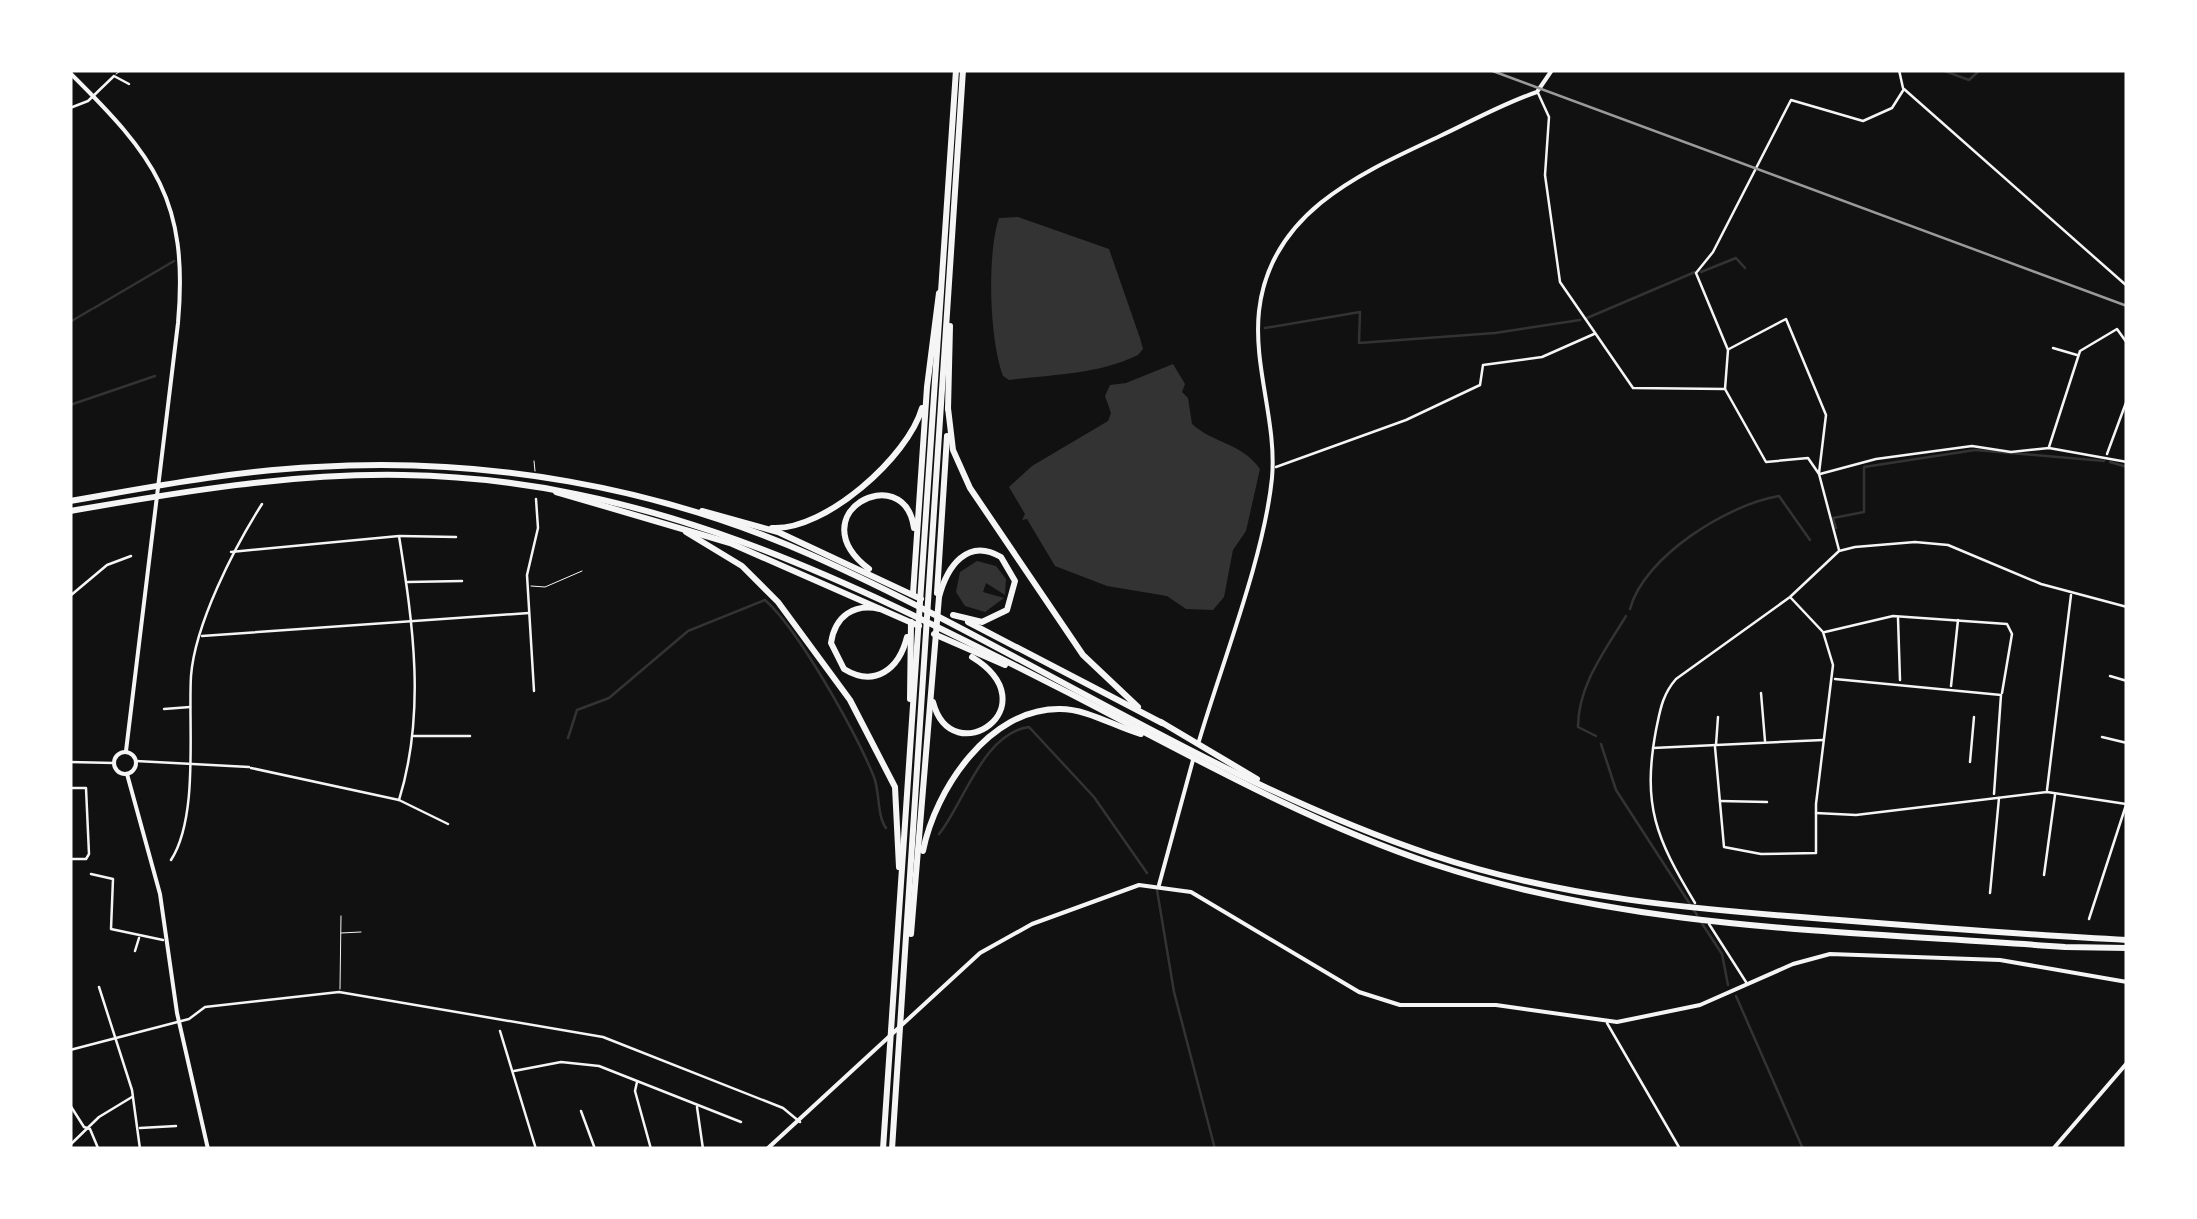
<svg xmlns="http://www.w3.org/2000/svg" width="2197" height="1219" viewBox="0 0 2197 1219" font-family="'Nunito Sans',sans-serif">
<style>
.water{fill:#333}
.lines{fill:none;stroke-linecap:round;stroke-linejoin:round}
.stream{stroke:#333;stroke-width:2.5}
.service{stroke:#f5f5f5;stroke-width:1}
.pedestrian{stroke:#f5f5f5;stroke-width:2.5}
.minor{stroke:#f5f5f5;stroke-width:2.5}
.tertiary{stroke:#f5f5f5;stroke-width:4}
.secondary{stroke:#f5f5f5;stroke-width:4}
.motorway{stroke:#f5f5f5;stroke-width:6}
.rail{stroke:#9a9a9a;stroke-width:2.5}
</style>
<rect width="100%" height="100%" fill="#111"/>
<g class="water">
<path d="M1018,217L1109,249L1140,338L1143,349L1138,355C1097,375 1054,374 1009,380L1003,376C989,338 987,254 999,218Z"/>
<path d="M1173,364L1185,384L1182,392L1188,398L1192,424C1214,444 1241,442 1260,469L1246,531L1233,550L1224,597L1213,610L1186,609L1167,596L1107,586L1055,566L1027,519L1022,520L1025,514L1009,487L1032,466L1108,421L1111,413L1105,396L1110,385L1126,383Z"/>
<polygon points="977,561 996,566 1006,579 1005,595 986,583 983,592 1004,598 985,612 965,606 956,592 960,572"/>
</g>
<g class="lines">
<g class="stream">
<polyline points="1942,70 1969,80 1980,70"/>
<polyline points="1701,272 1736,258 1745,268"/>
<polyline points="94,308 174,261"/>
<polyline points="1587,318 1695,272"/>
<polyline points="70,322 92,309"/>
<polyline points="1265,328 1360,312 1359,343 1495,333 1580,320"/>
<polyline points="70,405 155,376"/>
<polyline points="2110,462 2127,467"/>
<polyline points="1836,528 1833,518 1864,512 1864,467 1975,450 2104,461"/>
<path d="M1630,609C1644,556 1729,504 1779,496L1810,540"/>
<path d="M1596,736L1578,727C1578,685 1605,651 1626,616"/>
<path d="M568,738L577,710L609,698L688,631L765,600C799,630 856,733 874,777C880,793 877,816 886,828"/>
<polyline points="1601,744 1616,790 1697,915"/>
<path d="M939,834C963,805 983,733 1029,727L1094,797L1147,873"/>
<polyline points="1157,890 1174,992 1215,1149"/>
<polyline points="1701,922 1722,954 1728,985"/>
<polyline points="1736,996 1803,1149"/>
</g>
<g class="service">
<polyline points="116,74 122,70"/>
<polyline points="534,461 535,471"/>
<polyline points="531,586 545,587 582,571"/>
<polyline points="341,933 361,932"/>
<polyline points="340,989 341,916"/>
</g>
<polyline class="pedestrian" points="135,951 139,938"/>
<g class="minor">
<polyline points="1899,70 1903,88"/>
<polyline points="1538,93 1549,117 1545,175 1560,282 1633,388 1725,389 1766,462 1808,458 1819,474 1839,550"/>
<polyline points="70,108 88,101 114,76 129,84"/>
<polyline points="2053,348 2077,355"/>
<polyline points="1729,349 1786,319 1826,415 1819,473"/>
<polyline points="1725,389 1728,350 1696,273 1713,252 1791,100 1863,121 1892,108 1904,89 2127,286"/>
<polyline points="2049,447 2080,351 2117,329 2127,343"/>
<polyline points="2107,454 2127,400"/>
<polyline points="1276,467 1406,420 1480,385 1483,365 1542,357 1594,334"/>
<polyline points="1820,474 1876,459 1972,446 2011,452 2049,448 2127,462"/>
<polyline points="400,536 456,537"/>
<path d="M231,552L399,536C413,624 426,713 399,800"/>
<polyline points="408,582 462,581"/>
<polyline points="70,596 107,565 131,556"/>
<polyline points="1898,618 1900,680"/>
<polyline points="1825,632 1893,616 2007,624 2012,634 2002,693"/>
<polyline points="202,636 529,613"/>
<polyline points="2110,676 2127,681"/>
<polyline points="1835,679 2001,695 1994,794"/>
<polyline points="1951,686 1958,620"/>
<polyline points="534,691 527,575 538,528 536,499"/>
<polyline points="1761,693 1765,741"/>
<polyline points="164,709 190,707"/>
<polyline points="414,736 470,736"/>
<polyline points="2102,737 2127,743"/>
<polyline points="1716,745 1718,717"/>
<polyline points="1715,747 1724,847 1761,854 1816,853 1816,804 1833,665 1823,632 1791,598"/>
<polyline points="1653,748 1823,740"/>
<polyline points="136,761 249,767"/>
<polyline points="70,762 114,763"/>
<polyline points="1970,762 1974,717"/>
<polyline points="251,768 399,800 448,824"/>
<polyline points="70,788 86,788 89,854 86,859 70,859"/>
<polyline points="2047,790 2071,595"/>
<polyline points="1720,801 1767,802"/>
<polyline points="1816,813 1856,815 2047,792 2126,804"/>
<path d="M171,860C199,817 188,726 191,676C195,624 234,548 262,504"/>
<polyline points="91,874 113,879 111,929 163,940"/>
<polyline points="2044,875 2055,795"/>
<polyline points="1990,893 1999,798"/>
<path d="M1695,903C1656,838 1642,806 1656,730C1660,711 1662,695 1676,679L1790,597L1839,551L1855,547L1915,542L1948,545L2041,584L2127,607"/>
<polyline points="2089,919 2127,802"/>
<polyline points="1709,924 1746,982"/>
<polyline points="99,987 132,1090 140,1149"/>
<polyline points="1607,1023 1680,1149"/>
<polyline points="500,1031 536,1149"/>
<polyline points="70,1050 189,1019 205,1007 339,992 603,1037 783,1108 800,1122"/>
<polyline points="514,1071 561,1062 599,1066 741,1122"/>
<polyline points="637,1082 635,1091 651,1149"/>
<polyline points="70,1105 84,1127 90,1129 98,1148"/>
<polyline points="697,1107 703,1149"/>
<polyline points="581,1111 595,1149"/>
<polyline points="140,1128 176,1126"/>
<polyline points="70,1145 99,1117 132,1097"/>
</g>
<g class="tertiary">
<path d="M1199,741C1222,663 1264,557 1272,478C1277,422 1253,367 1259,311C1270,212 1361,173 1440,136C1472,121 1504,103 1537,92L1552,70"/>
<polyline points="1159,885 1193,760"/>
<polyline points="2053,1149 2127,1063"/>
</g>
<g class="secondary">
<path d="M70,73C154,156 189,200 178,323L126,751"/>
<circle cx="125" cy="763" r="11"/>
<polyline points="127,774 160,894 177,1013 208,1149"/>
<polyline points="767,1149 980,953 1032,924 1139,885 1191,892 1359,992 1400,1005 1496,1005 1617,1022 1700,1005 1793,964 1830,954 2000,960 2127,982"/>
</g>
<g class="motorway">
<polyline points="948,408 953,450 970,488 1083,655 1138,707"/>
<polyline points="948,409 950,326"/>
<polyline points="556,492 730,543 919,626"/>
<path d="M70,501C151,487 233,471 316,467C484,457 656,486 811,555C1020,648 1214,782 1432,855C1560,898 1692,909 1825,919C1926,927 2026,935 2127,940"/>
<path d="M70,511C180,492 291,473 403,475C655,479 854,584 1073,695C1191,756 1307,822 1433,864C1635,931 1855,931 2065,947L2127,948"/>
<polyline points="702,511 778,532 921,599"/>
<path d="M772,528C825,531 908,457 922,408"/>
<polyline points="686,532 742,566 778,602 850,700 895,787 899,867"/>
<path d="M869,569C797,514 904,458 914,528"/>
<polyline points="937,593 947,436"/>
<polyline points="913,594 927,387 939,293"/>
<path d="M880,609C854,603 835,616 831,643L844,669C875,688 899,669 907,637"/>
<polyline points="968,622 1162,723"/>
<polyline points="934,634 1005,665"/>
<polyline points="910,699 911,622"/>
<path d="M933,702C952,774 1052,706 972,657"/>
<polyline points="1161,722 1257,779"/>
<path d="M923,851C935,790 989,708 1060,709C1088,709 1115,727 1141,734"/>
<path d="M911,934L939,597C947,567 967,537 1001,557L1015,581L1007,610L982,622L953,615"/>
<polyline points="883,1149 956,70"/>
<polyline points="892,1149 963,70"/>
</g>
<polyline class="rail" points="1490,70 2127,306"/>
</g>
<rect width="2197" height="1219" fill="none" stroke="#ffffff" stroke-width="145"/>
</svg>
